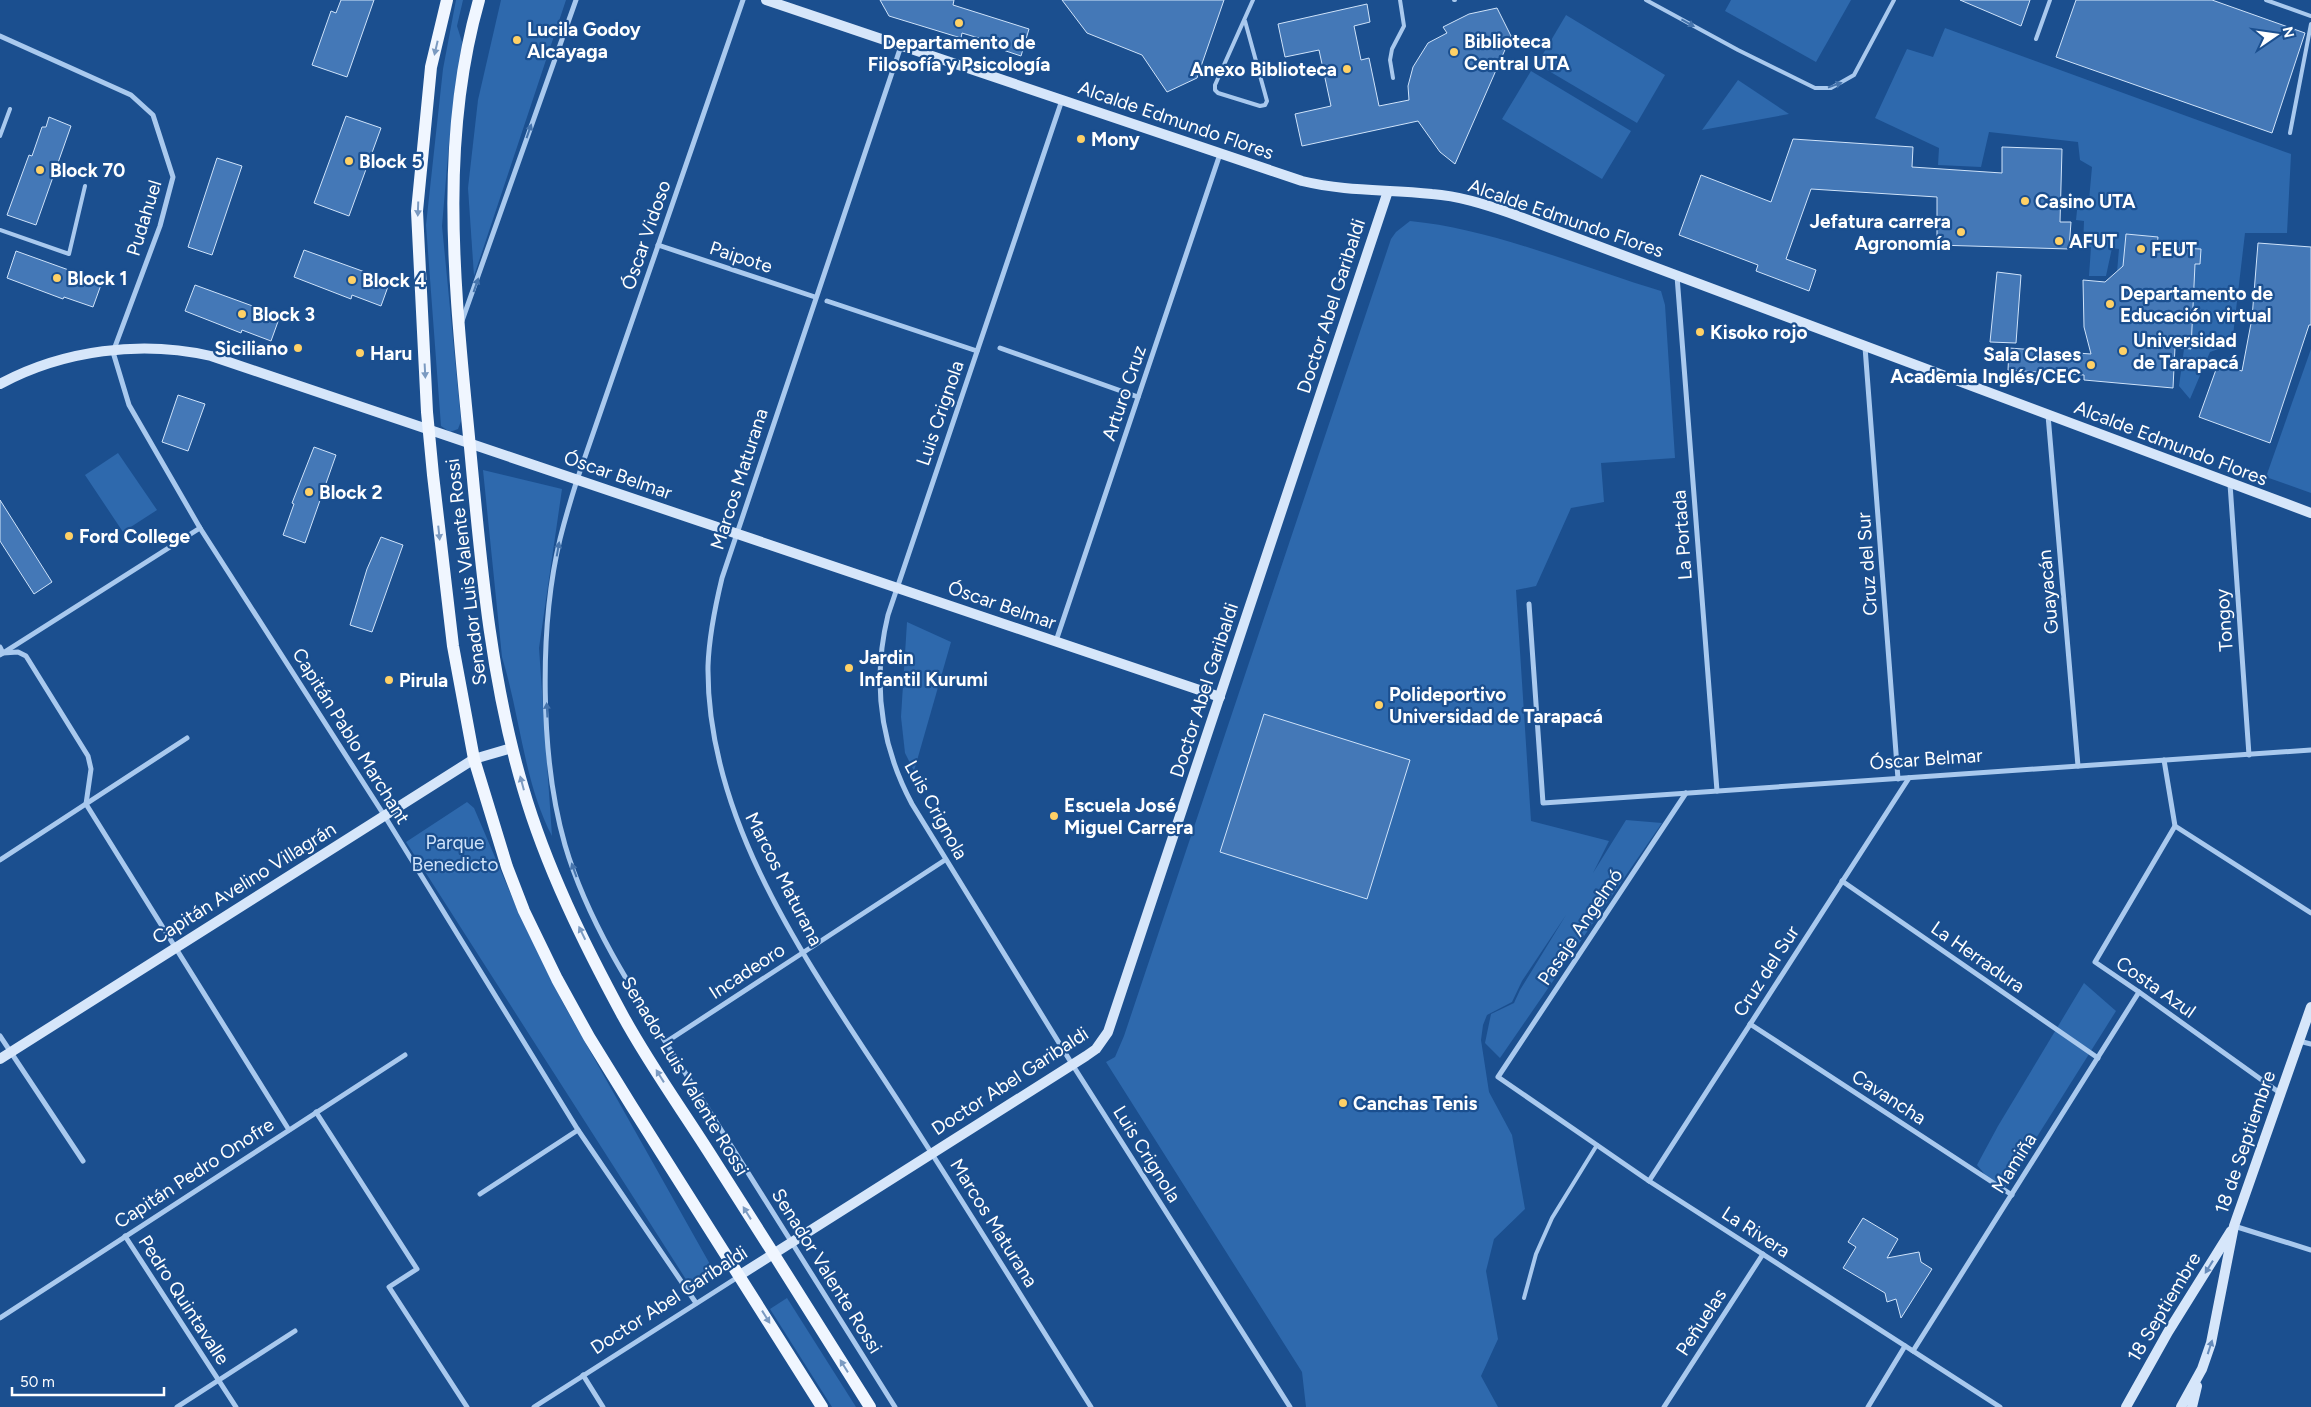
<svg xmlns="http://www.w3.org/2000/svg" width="2311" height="1407" viewBox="0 0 2311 1407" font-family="Figtree,sans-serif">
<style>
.green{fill:#2e69ad}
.building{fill:#4478b7;stroke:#cfe3fa}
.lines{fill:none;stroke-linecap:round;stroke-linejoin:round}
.lane{stroke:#a9c9ee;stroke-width:4}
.street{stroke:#a9c9ee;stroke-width:5}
.secondary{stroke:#d6e6fa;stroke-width:10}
.primary{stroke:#f0f6ff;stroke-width:12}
.oneway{fill:#4674ac}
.oneway2{fill:#7b9ac1}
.oneway3{fill:#668bba}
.poi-dot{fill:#ffd166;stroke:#1b4f8f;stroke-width:2}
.labels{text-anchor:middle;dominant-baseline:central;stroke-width:4.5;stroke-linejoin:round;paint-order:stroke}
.poi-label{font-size:19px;font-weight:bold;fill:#fff;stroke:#1b4f8f;text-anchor:start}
.street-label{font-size:19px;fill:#fff;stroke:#1b4f8f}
.park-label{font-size:19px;fill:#cfe3fa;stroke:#1b4f8f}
</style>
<rect width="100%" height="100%" fill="#1b4f8f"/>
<g class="green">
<polygon points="456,0 463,0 457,26 462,42 449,143 442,226 461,421 458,429 450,432 441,426 426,225 443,69"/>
<polygon points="501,0 566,0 474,276 468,188 478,100"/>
<polygon points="1731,0 1851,0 1816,62 1725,11"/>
<polygon points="1566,15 1665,75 1637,123 1537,64"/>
<polygon points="1945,28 2291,154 2287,233 2245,233 2232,344 2210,352 2190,399 2179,386 2184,349 2157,345 2116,284 2119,249 2112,248 2106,276 2089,276 2091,247 2083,248 2084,221 2076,220 2078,201 2089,200 2092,167 2080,160 2078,142 1989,132 1981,167 1938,165 1939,148 1875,118 1907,49 1933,57"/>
<polygon points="1531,71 1631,131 1602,179 1502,119"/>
<polygon points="1738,80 1789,114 1702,130"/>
<path d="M1410,221C1493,229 1581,267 1661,291L1665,305L1675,458L1601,463L1604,502L1571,508L1536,586L1516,590L1531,821L1609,841L1593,873L1626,820L1662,823L1500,1058L1485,1043L1491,1014L1514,1003L1520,990L1566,915L1522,981L1512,1002L1487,1015L1483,1025L1481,1040L1489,1092L1512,1135L1525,1209L1494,1239L1486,1271L1498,1339L1481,1376L1498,1407H1306L1302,1372L1106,1062L1115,1057L1124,1036L1391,239L1396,232Z"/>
<polygon points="2311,349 2311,493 2266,477"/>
<polygon points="118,453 157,510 123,532 85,475"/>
<path d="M483,470L562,489L539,648L552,836C524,783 520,715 502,657Z"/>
<polygon points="907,622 951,642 914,771 905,753 901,717"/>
<polygon points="467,802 474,808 521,918 563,1003 711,1266 702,1277 687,1281 406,842"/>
<polygon points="2084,983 2116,1011 2001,1194 1977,1165 1998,1126"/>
<polygon points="787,1298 856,1407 832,1407 770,1309"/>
</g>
<g class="building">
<polygon points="341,0 374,0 347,77 312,65 331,11 336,13"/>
<polygon points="880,0 954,0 953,5 1029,29 1021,56 1000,49 1002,45 962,33 961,38 889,16"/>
<polygon points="1062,0 1224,0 1197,78 1167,92 1142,55 1087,33"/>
<polygon points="1960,0 2030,0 2021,26"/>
<polygon points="2076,0 2212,0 2305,33 2272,133 2056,57"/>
<polygon points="1367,4 1370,22 1354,26 1361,60 1369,58 1379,106 1409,100 1408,86 1413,67 1428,43 1447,33 1443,27 1469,14 1497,8 1511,36 1455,164 1440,152 1418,121 1302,146 1295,114 1331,106 1319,50 1285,57 1278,24"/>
<polygon points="346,116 381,128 349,216 314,203"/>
<polygon points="49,117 71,126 36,225 7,215 29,155 32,156 42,127 46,127"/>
<polygon points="1793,139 1913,147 1912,167 2002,173 2002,147 2062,149 2060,222 2071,222 2069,249 1937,245 1937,197 1811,189 1786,259 1816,270 1809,291 1756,271 1758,265 1679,235 1701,175 1771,202"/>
<polygon points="217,158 242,166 212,255 188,247"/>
<polygon points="2126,234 2158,237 2157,247 2201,249 2200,264 2195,264 2191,349 2175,347 2173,388 2084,380 2084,375 2008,370 2009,348 2091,354 2084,327 2083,280 2105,282 2123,266"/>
<polygon points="2258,243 2311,247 2311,325 2309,325 2270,443 2199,417 2218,364 2242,371 2252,318"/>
<polygon points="304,250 390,281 381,306 352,295 351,299 294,277"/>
<polygon points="16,251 102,282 93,307 64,297 63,299 7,278"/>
<polygon points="1997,272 2021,275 2016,343 1990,342"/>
<polygon points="195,285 280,316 271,341 242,330 241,333 185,311"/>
<polygon points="178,395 205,404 188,451 162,442"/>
<polygon points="314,447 336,455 305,543 283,535 294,504 292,503"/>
<polygon points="0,500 52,582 34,594 0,541"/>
<polygon points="381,537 403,545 372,632 350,625 367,569"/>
<polygon points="1264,714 1410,760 1367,899 1220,852"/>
<polygon points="1863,1218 1898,1239 1887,1258 1919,1252 1921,1262 1932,1269 1901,1318 1896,1299 1887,1302 1885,1293 1843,1268 1856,1247 1848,1242"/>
</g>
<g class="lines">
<g class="lane">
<polyline points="1454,0 1455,0"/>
<polyline points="1646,0 1738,50 1815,88 1831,88 1854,75 1894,0"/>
<polyline points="2266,0 2311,16"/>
<polyline points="1245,21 1267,101 1265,105 1260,106 1218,93 1215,90 1215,85 1253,0"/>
<polyline points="2036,39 2050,0"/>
<polyline points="1393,78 1390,60 1392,49 1404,26 1400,0"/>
<polyline points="2290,133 2311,24"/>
<polyline points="0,136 10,109"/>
<polyline points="0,230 69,254 85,186"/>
<polyline points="1524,1298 1536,1254 1552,1218 1597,1145"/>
</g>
<g class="street">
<path d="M743,0L577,480C571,499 565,519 560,539C539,627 540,758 565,845C591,934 649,1015 698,1093C764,1198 829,1302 895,1407"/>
<polyline points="0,36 131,95 153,115 173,177 160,226 113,352 129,405 200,528 384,815 578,1130 696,1303"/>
<path d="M901,46L722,578C715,607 709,636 708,666C706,834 825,986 911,1121C972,1216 1031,1312 1091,1407"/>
<path d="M1062,100L888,615C872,681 880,744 912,804L1072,1064L1290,1407"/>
<polyline points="658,245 815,297"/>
<polyline points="1677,276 1717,791"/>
<polyline points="827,301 977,351"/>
<polyline points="462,321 576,0"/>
<polyline points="1865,347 1898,779"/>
<polyline points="1000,348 1138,397"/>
<polyline points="2048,415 2078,766"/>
<polyline points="2230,484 2249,755"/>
<polyline points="1529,604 1543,803 2311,750"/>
<polyline points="1056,641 1220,154"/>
<polyline points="0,647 3,653 18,652 26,656 88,756 91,769 86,804 289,1130"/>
<polyline points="0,655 200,528"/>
<polyline points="2164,760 2175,826 2311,913"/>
<polyline points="1686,793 1498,1077 1649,1181 2000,1407"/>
<polyline points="2175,826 2095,962 2139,992 2280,1093"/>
<polyline points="0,860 187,738"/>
<polyline points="1842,881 2098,1058"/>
<polyline points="1750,1024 2012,1195"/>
<polyline points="0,1036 83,1161"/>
<polyline points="2299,1041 2311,1044"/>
<polyline points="666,1042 945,860"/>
<polyline points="316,1112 417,1269 389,1287 467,1407"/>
<polyline points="1649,1181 1909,778"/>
<polyline points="480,1194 578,1130"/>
<polyline points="2234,1226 2311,1250"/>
<polyline points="125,1236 236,1407"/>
<polyline points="0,1318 405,1055"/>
<polyline points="1913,1351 2139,992"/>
<polyline points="583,1375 603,1407"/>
<polyline points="177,1407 295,1331"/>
<polyline points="534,1407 738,1277"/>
<polyline points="1664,1407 1763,1254"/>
<polyline points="1868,1407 1905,1346"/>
</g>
<g class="secondary">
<path d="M766,0L1302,181C1348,192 1386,189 1432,194C1459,196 1484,204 1510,213L2311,513"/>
<path d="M0,384C63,350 141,340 211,356L1220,697"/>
<polyline points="0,1059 474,759 512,748"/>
<polyline points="740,1275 1086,1056 1096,1049 1108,1032 1388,191"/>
<polyline points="2126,1407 2168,1332 2231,1231"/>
<polyline points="2181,1407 2202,1369 2211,1343 2234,1226 2311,1007"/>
<polyline points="2192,1407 2197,1386"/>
</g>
<g class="primary">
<polyline points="447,0 431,67 417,211 427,412 433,475 453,646 474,759 507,867 524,911 557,979 589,1037 631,1105 822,1407"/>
<path d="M479,0C441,133 453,271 466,406C479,535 486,663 523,788C546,867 584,944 623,1016C649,1064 683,1111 712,1157C765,1240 818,1324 870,1407"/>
</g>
</g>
<defs><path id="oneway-solid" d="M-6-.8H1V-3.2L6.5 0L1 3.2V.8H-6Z" transform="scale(1.25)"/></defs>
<g class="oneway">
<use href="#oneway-solid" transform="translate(1688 23) rotate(29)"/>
<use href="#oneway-solid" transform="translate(1835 85) rotate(-19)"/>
<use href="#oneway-solid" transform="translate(529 131) rotate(-71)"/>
<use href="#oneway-solid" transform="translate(476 285) rotate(-71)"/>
<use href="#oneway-solid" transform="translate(558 549) rotate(-80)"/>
<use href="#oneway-solid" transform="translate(547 710) rotate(-93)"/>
<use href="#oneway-solid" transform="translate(574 870) rotate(-110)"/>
</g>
<g class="oneway2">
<use href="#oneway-solid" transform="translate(436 48) rotate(103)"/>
<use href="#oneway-solid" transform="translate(418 209) rotate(92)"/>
<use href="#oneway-solid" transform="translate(425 371) rotate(87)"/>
<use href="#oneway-solid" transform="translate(439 533) rotate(84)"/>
<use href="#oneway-solid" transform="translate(522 783) rotate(-105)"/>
<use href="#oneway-solid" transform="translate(582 933) rotate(-116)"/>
<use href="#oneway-solid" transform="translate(660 1076) rotate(-122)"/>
<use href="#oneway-solid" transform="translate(747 1213) rotate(-122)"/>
<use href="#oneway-solid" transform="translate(766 1317) rotate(58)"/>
<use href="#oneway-solid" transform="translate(844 1366) rotate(-122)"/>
</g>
<g class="oneway3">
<use href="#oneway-solid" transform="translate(2209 1267) rotate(122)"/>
<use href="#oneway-solid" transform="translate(2210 1347) rotate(-72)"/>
</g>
<g class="poi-dot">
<circle cx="959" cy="23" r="5"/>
<circle cx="517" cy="40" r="5"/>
<circle cx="1454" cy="52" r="5"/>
<circle cx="1347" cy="69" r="5"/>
<circle cx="1081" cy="139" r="5"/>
<circle cx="349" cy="161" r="5"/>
<circle cx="40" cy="170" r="5"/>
<circle cx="2025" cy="201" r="5"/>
<circle cx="1961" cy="232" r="5"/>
<circle cx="2059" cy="241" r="5"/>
<circle cx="2141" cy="249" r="5"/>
<circle cx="57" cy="278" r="5"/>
<circle cx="352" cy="280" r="5"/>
<circle cx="2110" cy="304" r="5"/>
<circle cx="242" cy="314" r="5"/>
<circle cx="1700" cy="332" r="5"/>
<circle cx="298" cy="348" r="5"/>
<circle cx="2123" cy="351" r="5"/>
<circle cx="360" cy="353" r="5"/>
<circle cx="2091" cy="365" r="5"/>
<circle cx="309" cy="492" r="5"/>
<circle cx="69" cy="536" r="5"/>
<circle cx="849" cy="668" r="5"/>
<circle cx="389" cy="680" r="5"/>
<circle cx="1379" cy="705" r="5"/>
<circle cx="1054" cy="816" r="5"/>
<circle cx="1343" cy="1103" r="5"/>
</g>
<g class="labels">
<g class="poi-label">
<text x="527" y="29">Lucila Godoy<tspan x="527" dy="22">Alcayaga</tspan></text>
<text x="1464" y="41">Biblioteca<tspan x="1464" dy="22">Central UTA</tspan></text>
<text x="959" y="42" text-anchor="middle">Departamento de<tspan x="959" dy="22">Filosofía y Psicología</tspan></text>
<text x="1337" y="69" text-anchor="end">Anexo Biblioteca</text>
<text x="1091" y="139">Mony</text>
<text x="359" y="161">Block 5</text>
<text x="50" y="170">Block 70</text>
<text x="2035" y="201">Casino UTA</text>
<text x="1951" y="221" text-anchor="end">Jefatura carrera<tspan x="1951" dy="22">Agronomía</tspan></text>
<text x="2069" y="241">AFUT</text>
<text x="2151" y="249">FEUT</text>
<text x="67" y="278">Block 1</text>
<text x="362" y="280">Block 4</text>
<text x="2120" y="293">Departamento de<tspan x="2120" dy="22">Educación virtual</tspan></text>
<text x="252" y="314">Block 3</text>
<text x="1710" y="332">Kisoko rojo</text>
<text x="2133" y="340">Universidad<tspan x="2133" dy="22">de Tarapacá</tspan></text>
<text x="288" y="348" text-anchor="end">Siciliano</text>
<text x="370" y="353">Haru</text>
<text x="2081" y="354" text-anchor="end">Sala Clases<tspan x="2081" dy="22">Academia Inglés/CEC</tspan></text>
<text x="319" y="492">Block 2</text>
<text x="79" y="536">Ford College</text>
<text x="859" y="657">Jardin<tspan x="859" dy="22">Infantil Kurumi</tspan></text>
<text x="399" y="680">Pirula</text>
<text x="1389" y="694">Polideportivo<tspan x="1389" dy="22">Universidad de Tarapacá</tspan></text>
<text x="1064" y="805">Escuela José<tspan x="1064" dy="22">Miguel Carrera</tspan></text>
<text x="1353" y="1103">Canchas Tenis</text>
</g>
<g class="street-label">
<text transform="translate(1176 120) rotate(19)">Alcalde Edmundo Flores</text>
<text transform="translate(144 218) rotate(-73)">Pudahuel</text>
<text transform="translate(1566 218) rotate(19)">Alcalde Edmundo Flores</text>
<text transform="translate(646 235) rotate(-71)">Óscar Vidoso</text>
<text transform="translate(741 257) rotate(18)">Paipote</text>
<text transform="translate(1331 306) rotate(-72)">Doctor Abel Garibaldi</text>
<text transform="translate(1124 393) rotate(-71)">Arturo Cruz</text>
<text transform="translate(940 413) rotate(-71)">Luis Crignola</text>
<text transform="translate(2171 443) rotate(21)">Alcalde Edmundo Flores</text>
<text transform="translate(618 475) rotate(19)">Óscar Belmar</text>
<text transform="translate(739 479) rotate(-72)">Marcos Maturana</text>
<text transform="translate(1682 535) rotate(-94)">La Portada</text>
<text transform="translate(1867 564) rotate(-94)">Cruz del Sur</text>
<text transform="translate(466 572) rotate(-97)">Senador Luis Valente Rossi</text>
<text transform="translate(2048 592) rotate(-95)">Guayacán</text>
<text transform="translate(1002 605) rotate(19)">Óscar Belmar</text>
<text transform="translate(2224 620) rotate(-94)">Tongoy</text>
<text transform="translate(1204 690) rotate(-72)">Doctor Abel Garibaldi</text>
<text transform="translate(351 736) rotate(58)">Capitán Pablo Marchant</text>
<text transform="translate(1926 759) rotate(-4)">Óscar Belmar</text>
<text transform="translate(936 810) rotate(61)">Luis Crignola</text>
<text transform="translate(784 879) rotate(63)">Marcos Maturana</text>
<text transform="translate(244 883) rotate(-32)">Capitán Avelino Villagrán</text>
<text transform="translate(1580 927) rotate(-56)">Pasaje Angelmó</text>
<text transform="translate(1978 957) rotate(35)">La Herradura</text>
<text transform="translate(747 971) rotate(-33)">Incadeoro</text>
<text transform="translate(1766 971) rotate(-57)">Cruz del Sur</text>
<text transform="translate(2156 987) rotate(35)">Costa Azul</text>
<text transform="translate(685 1076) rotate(59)">Senador Luis Valente Rossi</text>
<text transform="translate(1010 1081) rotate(-33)">Doctor Abel Garibaldi</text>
<text transform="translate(1889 1097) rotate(33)">Cavancha</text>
<text transform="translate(2245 1142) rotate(-71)">18 de Septiembre</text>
<text transform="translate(1147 1154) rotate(58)">Luis Crignola</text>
<text transform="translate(2014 1163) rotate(-58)">Mamiña</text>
<text transform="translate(194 1173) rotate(-33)">Capitán Pedro Onofre</text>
<text transform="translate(994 1223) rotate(58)">Marcos Maturana</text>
<text transform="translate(1756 1232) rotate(33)">La Rivera</text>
<text transform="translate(827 1271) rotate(58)">Senador Valente Rossi</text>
<text transform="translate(184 1300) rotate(57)">Pedro Quintavalle</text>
<text transform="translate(669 1300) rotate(-33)">Doctor Abel Garibaldi</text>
<text transform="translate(2164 1307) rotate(-59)">18 Septiembre</text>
<text transform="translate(1701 1322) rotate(-57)">Peñuelas</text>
</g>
<g class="park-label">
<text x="455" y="842">Parque<tspan x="455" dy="22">Benedicto</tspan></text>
</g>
</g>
<g transform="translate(2276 35) rotate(77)" stroke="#1b4f8f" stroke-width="4" paint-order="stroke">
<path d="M0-4L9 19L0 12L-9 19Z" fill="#ffffff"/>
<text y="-8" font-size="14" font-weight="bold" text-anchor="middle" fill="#ffffff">N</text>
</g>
<path d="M12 1387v8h152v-8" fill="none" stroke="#ffffff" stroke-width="2.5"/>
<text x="20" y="1387" font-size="15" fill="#ffffff" stroke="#1b4f8f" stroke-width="4" paint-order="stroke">50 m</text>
</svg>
